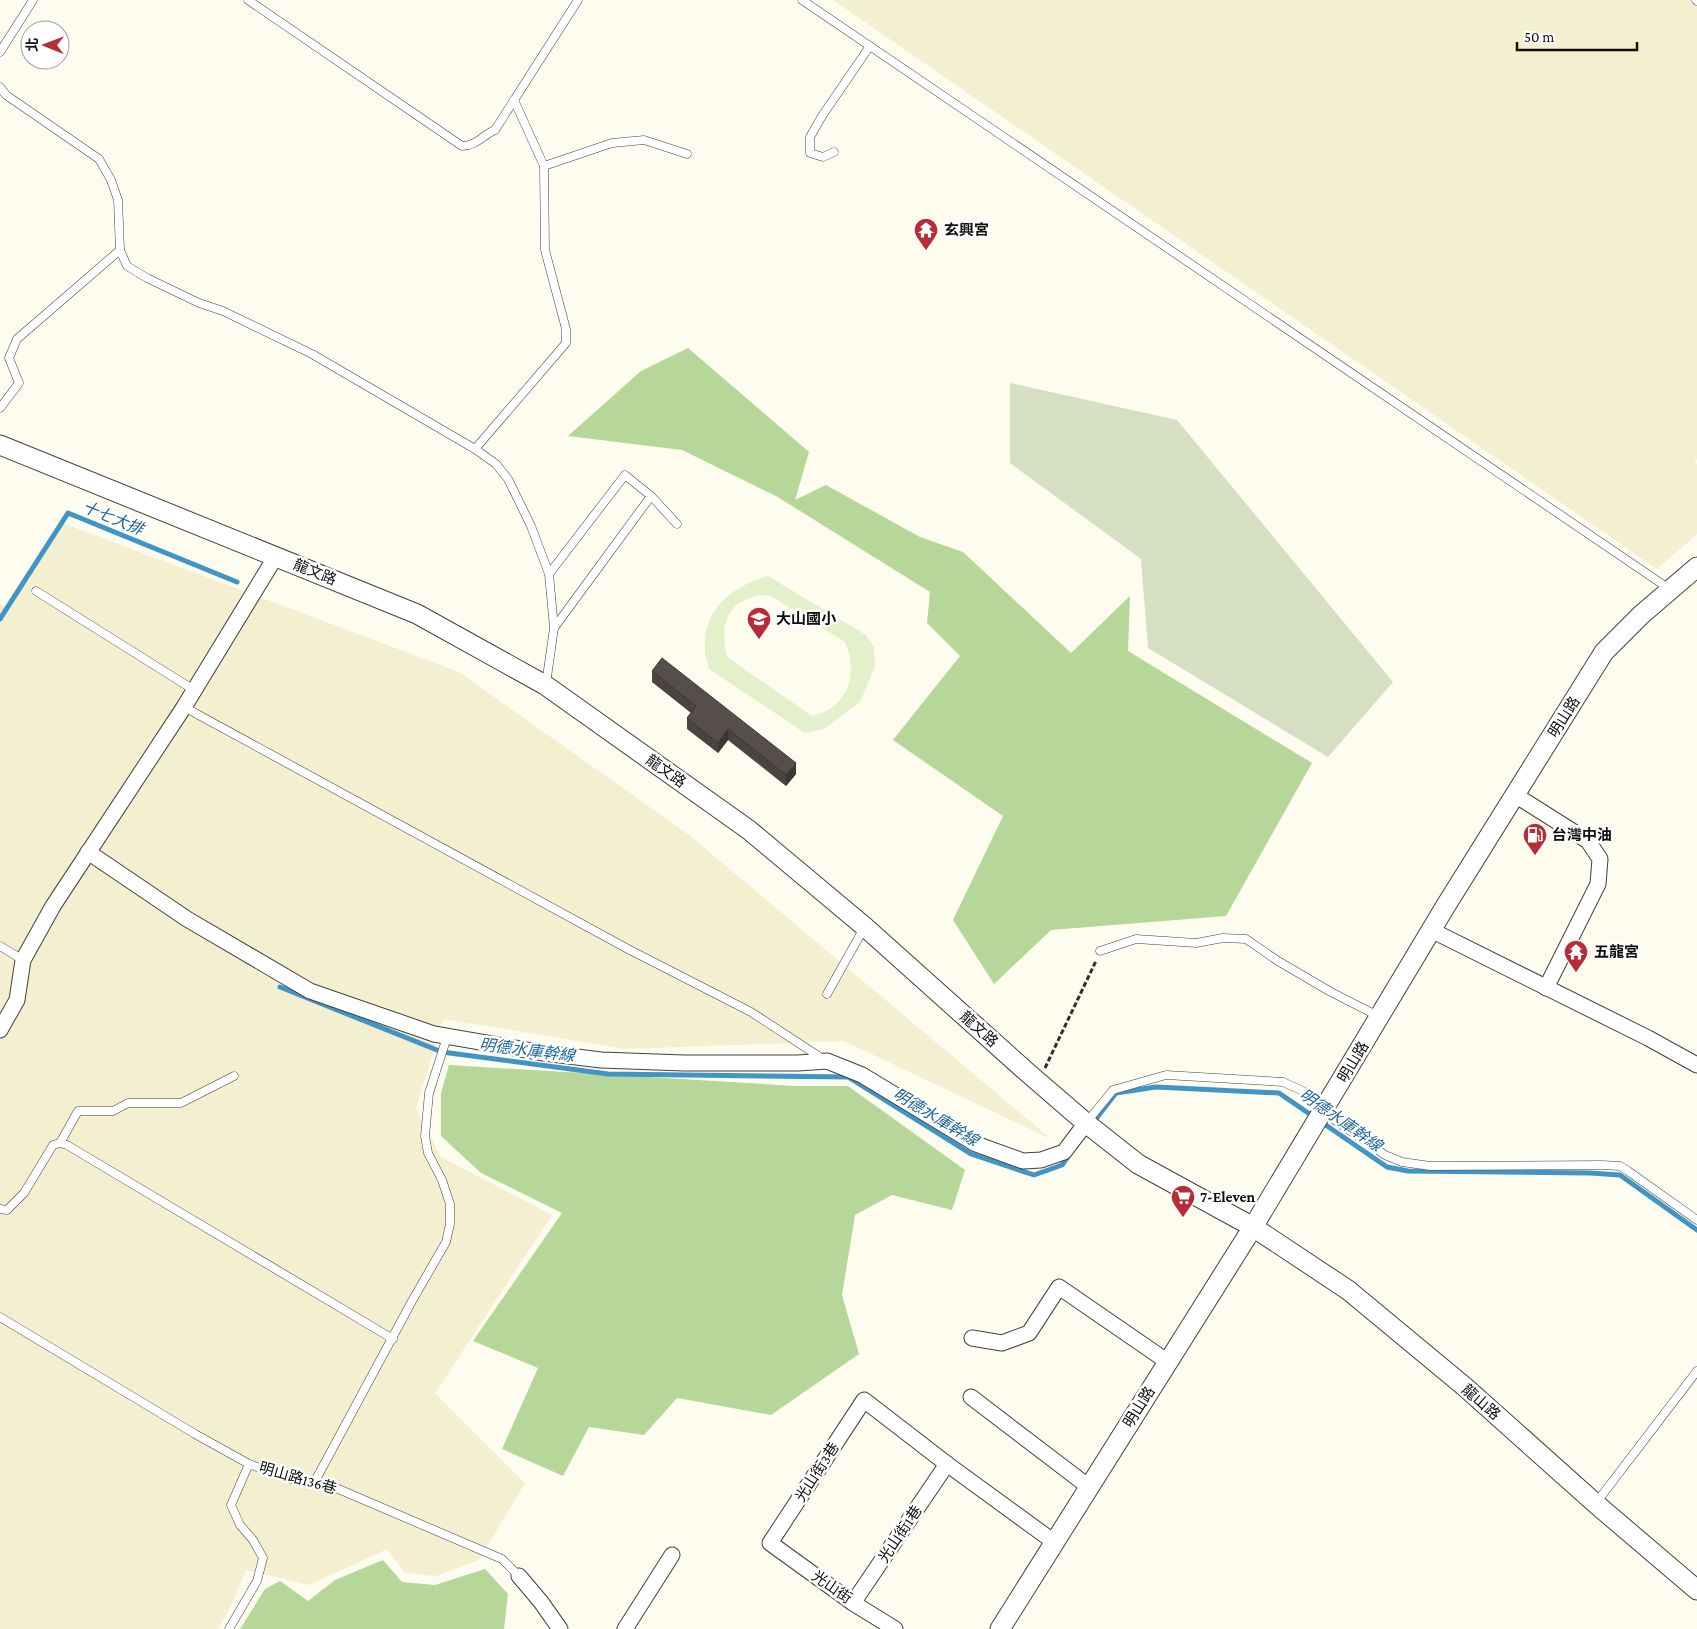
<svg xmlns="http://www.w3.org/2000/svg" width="1697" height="1629" viewBox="0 0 1697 1629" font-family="'Crimson Pro','Noto Sans TC',serif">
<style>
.farmland{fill:#f3efd0}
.forest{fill:#b7d79a}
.cemetery{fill:#d6dfc1}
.pitch{fill:#e4efcc;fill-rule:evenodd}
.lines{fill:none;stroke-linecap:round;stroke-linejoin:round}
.stream{stroke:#4195c6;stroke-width:5}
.service-casing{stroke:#414141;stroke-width:9}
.minor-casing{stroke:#414141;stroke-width:17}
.tertiary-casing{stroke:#414141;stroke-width:21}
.path{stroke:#303030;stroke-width:3;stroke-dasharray:5 2.5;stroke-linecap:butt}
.service{stroke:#fff;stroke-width:8}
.minor{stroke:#fff;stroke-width:15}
.tertiary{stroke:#fff;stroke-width:19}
.wall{fill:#4a4340}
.shaded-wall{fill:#3c3734}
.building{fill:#564e4a;stroke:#3c3734}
.labels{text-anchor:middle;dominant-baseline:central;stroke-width:5;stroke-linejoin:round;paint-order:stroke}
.poi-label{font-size:15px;font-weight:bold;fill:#0e0e0e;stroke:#fff;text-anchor:start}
.street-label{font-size:15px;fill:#0e0e0e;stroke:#fff}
.water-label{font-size:16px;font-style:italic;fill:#1d6799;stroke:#fff}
</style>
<rect width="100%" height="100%" fill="#fefbef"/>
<g class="farmland">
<polygon points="833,0 1697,0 1697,459 1694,462 1697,464 1697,534 1657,569"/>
<polygon points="62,523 459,672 689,835 1051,1139 844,1041 625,1049 443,1019 416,1109 441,1157 552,1215 435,1393 525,1483 479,1560 436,1576 405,1573 387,1549 309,1585 246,1570 233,1602 218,1629 0,1629 0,604 6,608"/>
</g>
<g class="forest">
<polygon points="688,348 809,452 795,500 826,485 920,537 963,552 1071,653 1130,596 1128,651 1312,763 1226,916 1051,930 994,984 953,920 1003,816 893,740 960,656 927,623 930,592 776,496 682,450 568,436 641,371"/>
<polygon points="449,1065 796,1086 848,1086 965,1170 952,1210 892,1195 855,1215 842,1295 859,1354 771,1415 677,1398 644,1435 589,1427 563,1476 502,1449 538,1368 473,1341 562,1213 481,1173 441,1136 441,1093"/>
<polygon points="383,1560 402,1582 435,1585 485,1569 508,1594 504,1629 240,1629 265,1589 280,1581 308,1601 335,1580"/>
</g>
<polygon class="cemetery" points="1010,383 1177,420 1393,682 1328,757 1148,648 1141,559 1010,463"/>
<path class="pitch" d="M768,576L866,635L874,647L875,666L860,702L824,729L805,733L709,669C708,663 705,656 705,650C702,609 733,586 768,576ZM760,595L771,596L845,642C859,674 848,708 812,716L727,657C720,625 725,603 760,595Z"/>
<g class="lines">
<g class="stream">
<polyline points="0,619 68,513 237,582"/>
<polyline points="280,987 442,1052 608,1074 848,1077 971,1154 1034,1175 1062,1165 1069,1155"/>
<polyline points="1092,1124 1116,1093 1156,1087 1279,1093 1387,1167 1408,1171 1590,1173 1620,1175 1697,1230"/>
</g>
<defs>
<g id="service">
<path d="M248,0L462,146C476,146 483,135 495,130L578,0"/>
<polyline points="802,0 1671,590"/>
<polyline points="1696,0 1697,1"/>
<polyline points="0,52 33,0"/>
<polyline points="0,87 6,95 99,159 111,180 118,200 120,250 127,266 147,278 199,303 223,311 312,354 475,449 496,464 508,479 531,526 549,574 554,628 546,684"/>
<polyline points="834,152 823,157 810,153 810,137 822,116 870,46"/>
<polyline points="544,166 612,143 644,140 687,154"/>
<polyline points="0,408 19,383 9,358 17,339 120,250"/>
<polyline points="475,449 566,343 566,329 545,250 544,166 514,100"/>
<polyline points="549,574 625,475 651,496 677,524"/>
<polyline points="36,591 194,690"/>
<polyline points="554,628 651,496"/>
<polyline points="184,707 628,949 751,1012 823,1059"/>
<polyline points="0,946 23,960"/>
<polyline points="1100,951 1136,939 1196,943 1223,938 1246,939 1278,961 1331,992 1378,1016"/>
<polyline points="827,994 864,928"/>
<polyline points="1086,1123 1113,1090 1166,1075 1283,1082 1303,1091 1323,1112 1385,1155 1402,1162 1430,1166 1602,1165 1620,1166 1628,1171 1697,1220"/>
<polyline points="60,1143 78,1111 113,1111 128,1103 181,1103 234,1076"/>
<polyline points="0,1209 7,1210 24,1193 53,1145 60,1143 67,1145 393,1339"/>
<polyline points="0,1317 195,1434 249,1464 286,1478 336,1488 502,1559 519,1576"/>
<polyline points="314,1483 412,1301 446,1242 450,1224 450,1204 442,1180 428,1153 425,1136 429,1093 447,1037"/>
<polyline points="1596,1503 1697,1371"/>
<polyline points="229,1629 257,1581 263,1558 253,1540 240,1525 231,1505 249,1464"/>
</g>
<g id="minor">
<polyline points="1515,795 1588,841 1600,859 1598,884 1546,988"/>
<polyline points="88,852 187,919 310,991 434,1034 544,1053 601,1060 684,1063 798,1063 827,1061 862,1075 976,1144 1023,1161 1041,1160 1064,1152 1086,1123"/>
<polyline points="1431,930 1648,1038 1697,1065"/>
<polyline points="0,1030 17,1000 23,960 53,906 184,707 276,556"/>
<polyline points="972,1338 1002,1343 1029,1333 1059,1287 1168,1362"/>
<polyline points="971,1397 1089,1487"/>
<polyline points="519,1576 541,1602 560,1629"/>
<polyline points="853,1603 947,1464"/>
<polyline points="625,1629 672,1555"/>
<polyline points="895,1629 853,1603 770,1543 864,1400 947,1464 1054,1542"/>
</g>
<g id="tertiary">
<polyline points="0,445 417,614 545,685 749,830 865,927 1028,1073 1086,1123 1138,1164 1253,1227 1348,1290 1465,1387 1596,1504 1697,1590"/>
<polyline points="1000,1629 1253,1227 1445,907 1604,652 1641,615 1697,567"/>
</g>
</defs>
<use href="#service" class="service-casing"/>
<use href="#minor" class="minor-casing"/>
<use href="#tertiary" class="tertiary-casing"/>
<polyline class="path" points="1045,1068 1096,961"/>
<use href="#service" class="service"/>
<use href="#minor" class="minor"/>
<use href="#tertiary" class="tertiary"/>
</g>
<polygon class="wall" points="652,671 796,774 786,786 728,740 718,753 687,729 687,718 691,713 652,682"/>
<g class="shaded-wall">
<polygon points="728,729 728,740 718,753 718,743"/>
<polygon points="796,763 796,774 786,786 786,775"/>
</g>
<polygon class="building" points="662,658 796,763 786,775 728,729 718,743 687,718 696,706 652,671"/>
<defs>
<symbol id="temple-pin" viewBox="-11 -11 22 30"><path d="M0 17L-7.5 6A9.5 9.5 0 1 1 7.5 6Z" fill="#b62d38" stroke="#fff"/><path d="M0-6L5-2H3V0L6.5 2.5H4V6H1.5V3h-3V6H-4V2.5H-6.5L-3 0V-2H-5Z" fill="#fff"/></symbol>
<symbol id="school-pin" viewBox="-11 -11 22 30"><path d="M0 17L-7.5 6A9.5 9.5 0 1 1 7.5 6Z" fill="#b62d38" stroke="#fff"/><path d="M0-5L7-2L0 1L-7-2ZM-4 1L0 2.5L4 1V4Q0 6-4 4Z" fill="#fff"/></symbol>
<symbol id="fuel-pin" viewBox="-11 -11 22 30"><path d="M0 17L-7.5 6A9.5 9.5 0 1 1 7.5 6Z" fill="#b62d38" stroke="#fff"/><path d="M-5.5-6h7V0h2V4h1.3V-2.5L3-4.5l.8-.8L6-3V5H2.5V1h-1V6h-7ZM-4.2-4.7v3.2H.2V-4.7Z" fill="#fff"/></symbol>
<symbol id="supermarket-pin" viewBox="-11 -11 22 30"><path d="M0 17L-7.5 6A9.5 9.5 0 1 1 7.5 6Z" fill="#b62d38" stroke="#fff"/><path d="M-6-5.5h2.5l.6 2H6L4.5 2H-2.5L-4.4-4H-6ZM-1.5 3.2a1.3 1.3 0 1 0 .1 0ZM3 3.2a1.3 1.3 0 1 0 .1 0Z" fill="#fff"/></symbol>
</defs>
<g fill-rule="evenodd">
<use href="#temple-pin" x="912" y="216" width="28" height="38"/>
<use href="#school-pin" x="745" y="605" width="28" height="38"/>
<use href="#fuel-pin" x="1521" y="821" width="28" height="38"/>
<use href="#temple-pin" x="1562" y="938" width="28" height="38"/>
<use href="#supermarket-pin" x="1169" y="1183" width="28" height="38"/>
</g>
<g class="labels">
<g class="poi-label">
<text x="944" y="230">玄興宮</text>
<text x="776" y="619">大山國小</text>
<text x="1552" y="835">台灣中油</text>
<text x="1594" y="952">五龍宮</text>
<text x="1200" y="1197">7-Eleven</text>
</g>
<g class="street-label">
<text transform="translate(315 572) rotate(22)">龍文路</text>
<text transform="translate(1564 717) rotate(-58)">明山路</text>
<text transform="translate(666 771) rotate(35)">龍文路</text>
<text transform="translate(979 1029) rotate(42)">龍文路</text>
<text transform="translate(1353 1062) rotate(-59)">明山路</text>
<text transform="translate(1481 1402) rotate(41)">龍山路</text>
<text transform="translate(1139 1407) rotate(-58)">明山路</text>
<text transform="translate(817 1472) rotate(-57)">光山街3巷</text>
<text transform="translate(298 1478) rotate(16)">明山路136巷</text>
<text transform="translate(900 1534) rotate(-56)">光山街1巷</text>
<text transform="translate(832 1587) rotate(35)">光山街</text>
</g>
<g class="water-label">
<text transform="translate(113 518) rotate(22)">十七大排</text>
<text transform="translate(527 1050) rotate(7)">明德水庫幹線</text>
<text transform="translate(936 1117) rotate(31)">明德水庫幹線</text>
<text transform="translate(1341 1120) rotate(35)">明德水庫幹線</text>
</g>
</g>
<g transform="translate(45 45) rotate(271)"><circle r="24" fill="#ffffff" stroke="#9f9f9f"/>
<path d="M0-4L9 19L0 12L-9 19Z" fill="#b62d38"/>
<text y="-8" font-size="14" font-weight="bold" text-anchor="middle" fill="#0e0e0e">北</text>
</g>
<path d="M1517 42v8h120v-8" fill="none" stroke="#0e0e0e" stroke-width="2.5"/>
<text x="1524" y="42" font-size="15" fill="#0e0e0e" stroke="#ffffff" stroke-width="4" paint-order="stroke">50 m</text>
</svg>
